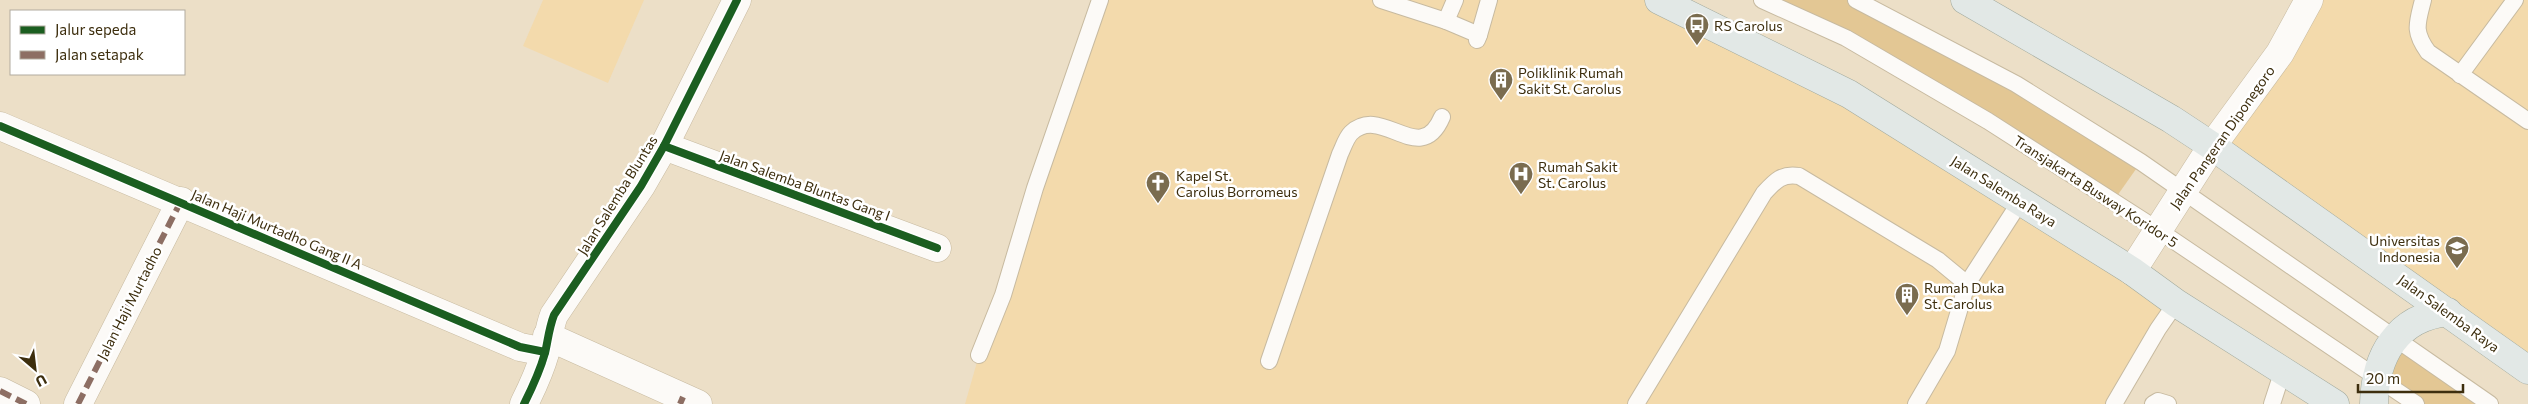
<svg xmlns="http://www.w3.org/2000/svg" width="2528" height="404" viewBox="0 0 2528 404" font-family="Commissioner,sans-serif">
<style>
.built{fill:#f3daac}
.green{fill:#e3c794}
.lines{fill:none;stroke-linecap:round;stroke-linejoin:round}
.service-casing{stroke:#c7baa0;stroke-width:18}
.minor-casing{stroke:#c7baa0;stroke-width:29}
.secondary-casing{stroke:#c7baa0;stroke-width:29}
.primary-casing{stroke:#a1a99d;stroke-width:29}
.service{stroke:#fcfaf7;stroke-width:16}
.minor{stroke:#fcfaf7;stroke-width:28}
.secondary{stroke:#fcfaf7;stroke-width:28}
.primary{stroke:#e2e8e6;stroke-width:28}
.quiet{stroke:#8d6e63;stroke-width:6;stroke-dasharray:12 6;stroke-linecap:butt}
.cycleway-casing{stroke:#fff;stroke-width:11}
.cycleway{stroke:#1b5e20;stroke-width:8}
.labels{text-anchor:middle;dominant-baseline:central;stroke-width:5;stroke-linejoin:round;paint-order:stroke}
.poi-label{font-size:14px;fill:#3d2e0e;stroke:#fff;text-anchor:start}
.street-label{font-size:14px;fill:#3d2e0e;stroke:#fff}
</style>
<rect width="100%" height="100%" fill="#ecdfc7"/>
<g class="built">
<polygon points="543,0 644,0 608,83 523,46"/>
<polygon points="1101,0 1657,0 1849,94 2176,303 2113,404 965,404 979,355"/>
<polygon points="2297,0 2528,0 2528,370 2212,146"/>
</g>
<g class="green">
<polygon points="1762,0 1854,0 2141,162 2117,196"/>
<polygon points="2395,339 2491,404 2416,404 2378,366"/>
</g>
<g class="lines">
<defs>
<g id="service">
<polyline points="1381,0 1446,21 1479,35 1477,40"/>
<polyline points="1762,0 1846,38 1988,121 2158,230 2416,404"/>
<polyline points="1856,0 2016,84 2141,162 2490,404"/>
<path d="M2423,0C2417,24 2413,31 2428,52L2528,121"/>
<polyline points="1446,21 1455,0"/>
<polyline points="1479,35 1489,0"/>
<polyline points="2460,75 2515,0"/>
<polyline points="1967,284 2020,202"/>
<polyline points="979,355 1003,295 1035,188 1100,0"/>
<path d="M1269,361L1340,154C1343,148 1346,138 1351,133C1382,103 1420,169 1442,117"/>
<path d="M1636,404L1764,193C1775,181 1782,173 1799,176L1938,260L1967,284L1947,351L1916,404"/>
<polyline points="2114,404 2158,329 2176,303"/>
<polyline points="2153,404 2158,401 2168,404"/>
<polyline points="2272,404 2283,370"/>
</g>
<g id="minor">
<polyline points="0,126 520,347 545,352"/>
<polyline points="664,146 937,248"/>
<polyline points="547,336 698,404"/>
<polyline points="0,391 26,404"/>
<polyline points="78,404 181,201"/>
<path d="M524,404C532,388 540,371 545,353C548,340 549,328 554,315L641,186L664,146L737,0"/>
</g>
<polyline id="secondary" points="2132,271 2212,146 2280,53 2309,0"/>
<g id="primary">
<polyline points="1659,0 1849,94 2132,271 2176,303 2335,404"/>
<polyline points="1965,0 2171,119 2212,146 2528,370"/>
<path d="M2374,404C2375,356 2397,317 2448,312"/>
</g>
</defs>
<use href="#service" class="service-casing"/>
<use href="#minor" class="minor-casing"/>
<use href="#secondary" class="secondary-casing"/>
<use href="#primary" class="primary-casing"/>
<use href="#service" class="service"/>
<use href="#minor" class="minor"/>
<use href="#secondary" class="secondary"/>
<use href="#primary" class="primary"/>
<g class="quiet">
<polyline points="0,391 26,404"/>
<polyline points="78,404 181,201"/>
<polyline points="680,404 683,397"/>
</g>
<defs>
<g id="cycleway">
<polyline points="0,126 520,347 545,352"/>
<polyline points="664,146 937,248"/>
<path d="M524,404C532,388 540,371 545,353C548,340 549,328 554,315L641,186L664,146L737,0"/>
</g>
</defs>
<use href="#cycleway" class="cycleway-casing"/>
<use href="#cycleway" class="cycleway"/>
</g>
<defs>
<symbol id="bus-pin" viewBox="-11 -11 22 30"><path d="M0 17L-7.5 6A9.5 9.5 0 1 1 7.5 6Z" fill="#7a6c4f" stroke="#fff"/><path d="M-5-6H5V4H4V6H2V4H-2V6H-4V4H-5ZM-3.5-4V0h7V-4ZM-3.5 1.2v1.5H-2V1.2ZM2 1.2v1.5H3.5V1.2Z" fill="#fff"/></symbol>
<symbol id="building-pin" viewBox="-11 -11 22 30"><path d="M0 17L-7.5 6A9.5 9.5 0 1 1 7.5 6Z" fill="#7a6c4f" stroke="#fff"/><path d="M-4-6H4V6H1V3H-1V6H-4ZM-2.5-4.3h1.7v1.8h-1.7ZM.8-4.3h1.7v1.8H.8ZM-2.5-1h1.7V.8h-1.7ZM.8-1h1.7V.8H.8Z" fill="#fff"/></symbol>
<symbol id="hospital-pin" viewBox="-11 -11 22 30"><path d="M0 17L-7.5 6A9.5 9.5 0 1 1 7.5 6Z" fill="#7a6c4f" stroke="#fff"/><path d="M-5-5h3v3.5h4V-5h3V5h-3V1.5h-4V5h-3Z" fill="#fff"/></symbol>
<symbol id="church-pin" viewBox="-11 -11 22 30"><path d="M0 17L-7.5 6A9.5 9.5 0 1 1 7.5 6Z" fill="#7a6c4f" stroke="#fff"/><path d="M-1.2-6h2.4v3.5h3.3v2.4h-3.3V6h-2.4V-.1h-3.3v-2.4h3.3Z" fill="#fff"/></symbol>
<symbol id="university-pin" viewBox="-11 -11 22 30"><path d="M0 17L-7.5 6A9.5 9.5 0 1 1 7.5 6Z" fill="#7a6c4f" stroke="#fff"/><path d="M0-5L7-2L0 1L-7-2ZM-4 1L0 2.5L4 1V4Q0 6-4 4Z" fill="#fff"/></symbol>
</defs>
<g fill-rule="evenodd">
<use href="#bus-pin" x="1683" y="11" width="28" height="38"/>
<use href="#building-pin" x="1487" y="66" width="28" height="38"/>
<use href="#hospital-pin" x="1507" y="160" width="28" height="38"/>
<use href="#church-pin" x="1144" y="169" width="28" height="38"/>
<use href="#university-pin" x="2443" y="234" width="28" height="38"/>
<use href="#building-pin" x="1893" y="281" width="28" height="38"/>
</g>
<g class="labels">
<g class="poi-label">
<text x="1714" y="25">RS Carolus</text>
<text x="1518" y="72">Poliklinik Rumah<tspan x="1518" dy="16">Sakit St. Carolus</tspan></text>
<text x="1538" y="166">Rumah Sakit<tspan x="1538" dy="16">St. Carolus</tspan></text>
<text x="1176" y="175">Kapel St.<tspan x="1176" dy="16">Carolus Borromeus</tspan></text>
<text x="2440" y="240" text-anchor="end">Universitas<tspan x="2440" dy="16">Indonesia</tspan></text>
<text x="1924" y="287">Rumah Duka<tspan x="1924" dy="16">St. Carolus</tspan></text>
</g>
<g class="street-label">
<text transform="translate(2222 137) rotate(-55)">Jalan Pangeran Diponegoro</text>
<text transform="translate(805 185) rotate(20)">Jalan Salemba Bluntas Gang I</text>
<text transform="translate(2004 191) rotate(32)">Jalan Salemba Raya</text>
<text transform="translate(2096 191) rotate(33)">Transjakarta Busway Koridor 5</text>
<text transform="translate(617 195) rotate(-58)">Jalan Salemba Bluntas</text>
<text transform="translate(277 229) rotate(23)">Jalan Haji Murtadho Gang II A</text>
<text transform="translate(129 303) rotate(-63)">Jalan Haji Murtadho</text>
<text transform="translate(2449 313) rotate(36)">Jalan Salemba Raya</text>
</g>
</g>
<rect x="10" y="10" width="175" height="65" fill="#ffffff" stroke="#b1ab9f"/>
<rect x="20" y="26" width="25" height="8" fill="#1b5e20" stroke="#b1ab9f"/>
<text x="55" y="35" font-size="15" fill="#3d2e0e">Jalur sepeda</text>
<rect x="20" y="51" width="25" height="8" fill="#8d6e63" stroke="#b1ab9f"/>
<text x="55" y="60" font-size="15" fill="#3d2e0e">Jalan setapak</text>
<g transform="translate(35 369) rotate(152)" stroke="#ffffff" stroke-width="4" paint-order="stroke">
<path d="M0-4L9 19L0 12L-9 19Z" fill="#3d2e0e"/>
<text y="-8" font-size="14" font-weight="bold" text-anchor="middle" fill="#3d2e0e">U</text>
</g>
<path d="M2358 384v8h105v-8" fill="none" stroke="#3d2e0e" stroke-width="2.5"/>
<text x="2366" y="384" font-size="15" fill="#3d2e0e" stroke="#ffffff" stroke-width="4" paint-order="stroke">20 m</text>
</svg>
